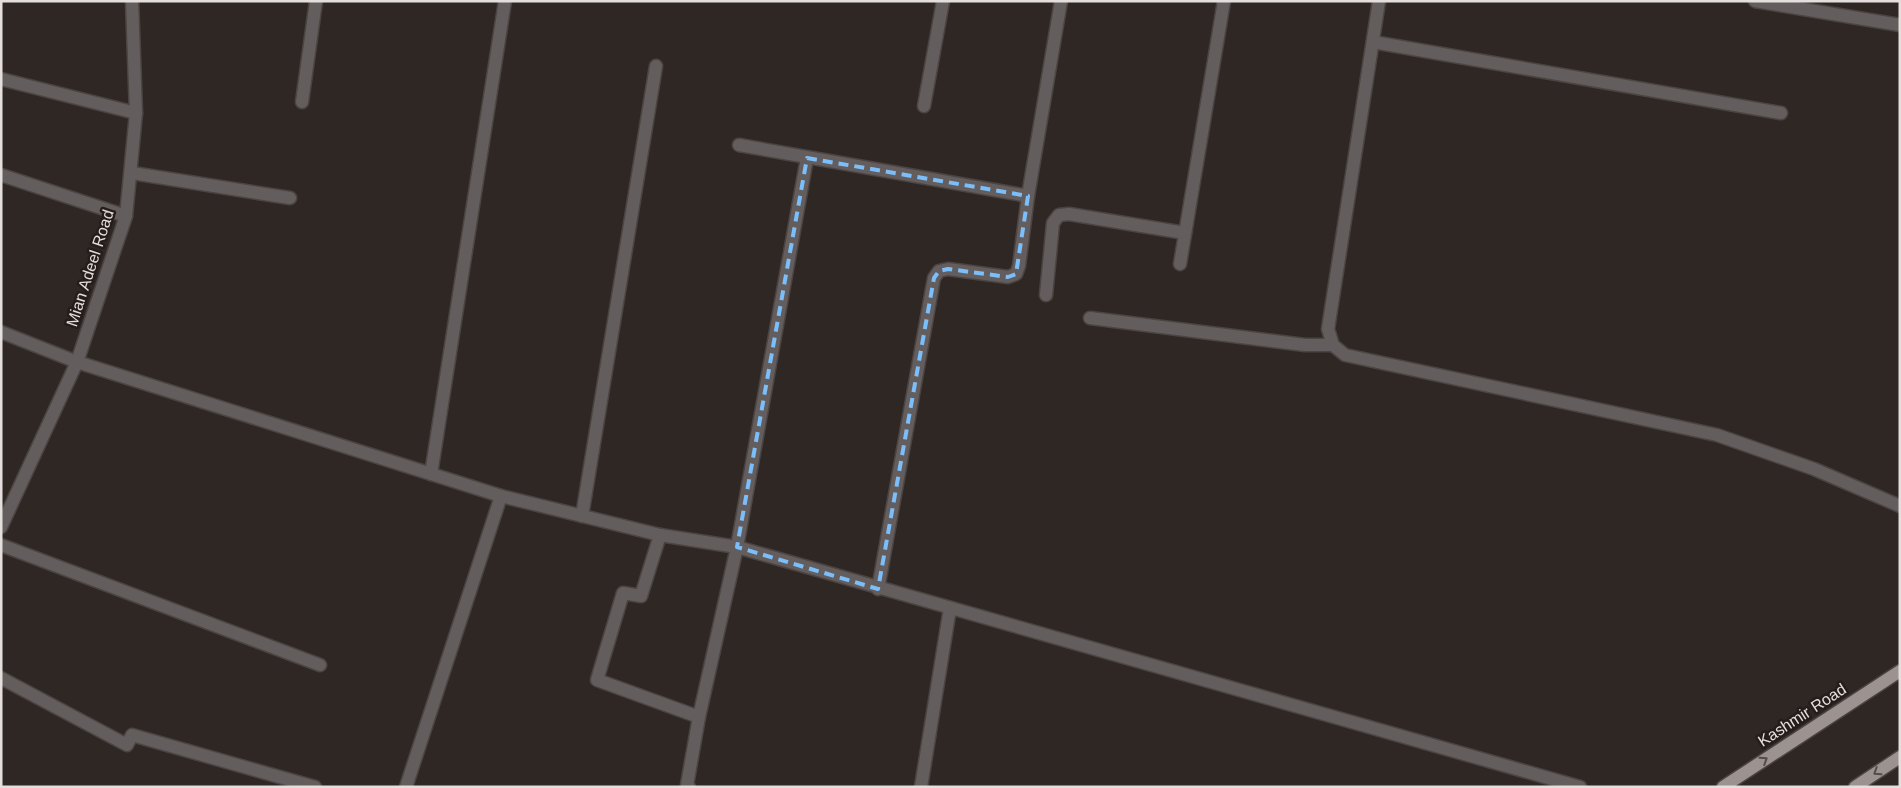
<svg xmlns="http://www.w3.org/2000/svg" width="1901" height="788" viewBox="0 0 1901 788" font-family="Helvetica,sans-serif">
<style>
.lines{fill:none;stroke-linecap:round;stroke-linejoin:round}
.lane-casing{stroke:#4c4442;stroke-width:15}
.street-casing{stroke:#4c4442;stroke-width:15}
.primary-casing{stroke:#4c4442;stroke-width:15}
.lane{stroke:#635e5d;stroke-width:12}
.street{stroke:#635e5d;stroke-width:12}
.primary{stroke:#9c9391;stroke-width:12}
.oneway{stroke:#554c4a}
.marked{fill:none;stroke:#7cbef9;stroke-width:4;stroke-dasharray:10 6;stroke-linejoin:round}
.labels{text-anchor:middle;dominant-baseline:central;stroke-width:5;stroke-linejoin:round;paint-order:stroke}
.street-label{font-size:16px;fill:#e4dfdd;stroke:#251d1b}
</style>
<rect width="100%" height="100%" fill="#2f2724"/>
<g class="lines">
<defs>
<g id="lane">
<polyline points="660,535 641,596 623,593 597,680 699,717"/>
<polyline points="1,545 320,665"/>
<polyline points="1,678 127,745 132,735 315,787"/>
<polyline points="406,787 501,496"/>
<polyline points="689,787 687,785 699,717 737,547"/>
<polyline points="921,787 950,608"/>
</g>
<g id="street">
<polyline points="1379,1 1328,329 1333,345 1345,355 1717,435 1814,469 1900,506"/>
<polyline points="1755,1 1900,25"/>
<polyline points="1373,42 1781,113"/>
<polyline points="1,79 136,113"/>
<polyline points="302,102 316,1"/>
<polyline points="924,106 943,1"/>
<polyline points="739,145 1028,196"/>
<polyline points="132,173 290,198"/>
<polyline points="1,175 126,216"/>
<polyline points="1180,264 1224,1"/>
<polyline points="1046,295 1053,223 1059,215 1069,214 1185,233"/>
<polyline points="1090,318 1305,345 1333,345"/>
<polyline points="1,332 77,362 501,496 660,535 737,547 1580,787"/>
<polyline points="431,474 505,1"/>
<polyline points="582,516 656,66"/>
<polyline points="1,527 77,362 126,216 136,113 132,1"/>
<polyline points="737,547 807,158"/>
<polyline points="878,589 934,278 939,271 948,269 1008,277 1016,274 1019,266 1028,196 1061,1"/>
</g>
<g id="primary">
<polyline points="1723,787 1900,671"/>
<polyline points="1855,787 1900,757"/>
</g>
</defs>
<use href="#lane" class="lane-casing"/>
<use href="#street" class="street-casing"/>
<use href="#primary" class="primary-casing"/>
<use href="#lane" class="lane"/>
<use href="#street" class="street"/>
<use href="#primary" class="primary"/>
</g>
<defs><path id="oneway-chevron" d="M-2-3.5L2.5 0L-2 3.5" fill="none" stroke-width="1.6" stroke-linecap="round" stroke-linejoin="round" transform="scale(1.25)"/></defs>
<g class="oneway">
<use href="#oneway-chevron" transform="translate(1764 760) rotate(-33)"/>
<use href="#oneway-chevron" transform="translate(1877 772) rotate(147)"/>
</g>
<path class="marked" d="M807,158L1028,196L1016,274L1008,277L948,269L939,271L934,278L878,589L737,547Z"/>
<g class="labels">
<g class="street-label">
<text transform="translate(90 268) rotate(-72)">Mian Adeel Road</text>
<text transform="translate(1802 715) rotate(-33)">Kashmir Road</text>
</g>
</g>
<rect width="1901" height="788" fill="none" stroke="#e4dfdd" stroke-width="5"/>
</svg>
